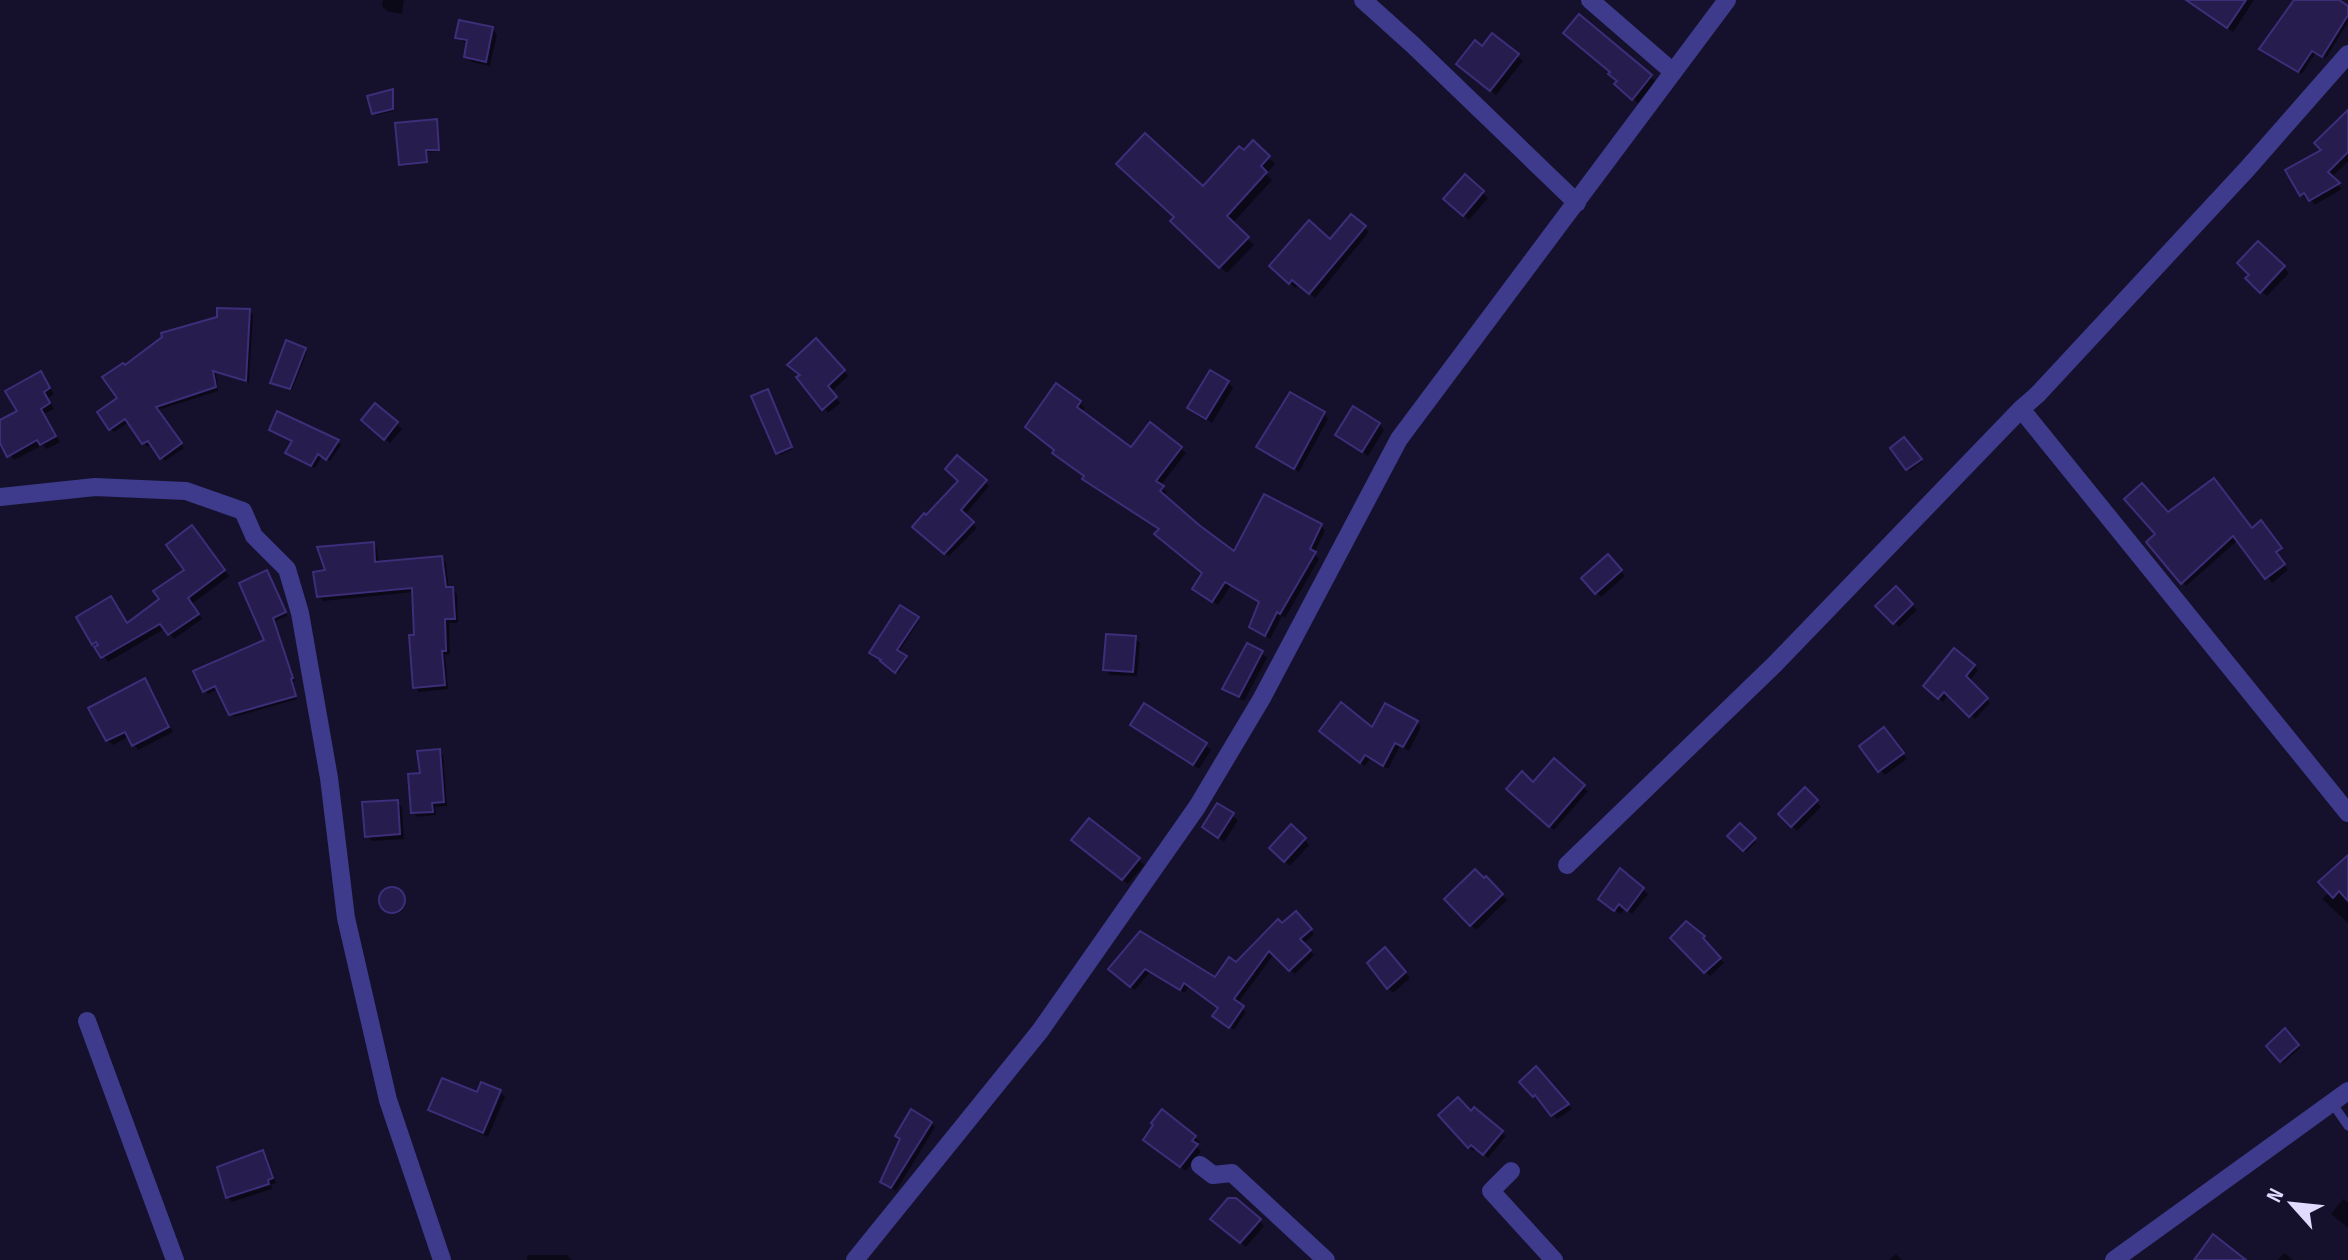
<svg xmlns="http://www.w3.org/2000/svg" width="2348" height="1260" viewBox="0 0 2348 1260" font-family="'Sofia Sans Condensed',sans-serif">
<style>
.shadow{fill:#0007}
.building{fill:#261c4d;stroke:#3d2e7a;stroke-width:2}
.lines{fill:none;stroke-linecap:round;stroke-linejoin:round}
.lane{stroke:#3e3b8c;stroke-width:9}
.street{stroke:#3e3b8c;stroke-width:18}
</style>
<rect width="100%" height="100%" fill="#15112c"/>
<g class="shadow">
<polygon points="383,0 404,0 402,14 387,11 382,6"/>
<polygon points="2202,0 2254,0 2233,32 2203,11"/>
<polygon points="2296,0 2336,0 2348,9 2348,22 2326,58 2316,52 2302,74 2265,52"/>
<polygon points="1579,17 1656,82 1638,103 1617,84 1619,82"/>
<polygon points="492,29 497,34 490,66 472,62 466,56 469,44 463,42 458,37"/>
<polygon points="1493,36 1523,61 1496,95 1464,69"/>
<polygon points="392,91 394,111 376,115 374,113"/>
<polygon points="2348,113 2348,161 2331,178 2342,189 2315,205 2309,198 2306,199 2302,195 2324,150"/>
<polygon points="436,121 438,123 440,151 427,152 428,163 403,166 401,164"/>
<polygon points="1253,143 1275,164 1266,174 1272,180 1232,224 1254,245 1227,273 1173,221 1203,189"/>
<polygon points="1465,177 1488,198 1469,220 1446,199"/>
<polygon points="1364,227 1369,232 1315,298 1299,284 1295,288 1271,266"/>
<polygon points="2258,243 2289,273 2267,296 2248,278 2252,275"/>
<polygon points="250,311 253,315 249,383 216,372 218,391 158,410 184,448 165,461 152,444 147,447 144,443 129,422 114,432 111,429 100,413 120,398 125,368"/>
<polygon points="816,341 848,376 831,392 840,403 828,413 824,408"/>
<polygon points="305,350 307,352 292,390 274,384 272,382"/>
<polygon points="41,374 54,394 48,398 54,409 44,414 60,442 47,449 43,445 14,460 0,439 0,423 19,412"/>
<polygon points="1228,382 1233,388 1212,423 1190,408"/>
<polygon points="1057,386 1085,408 1081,412 1131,449 1150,424 1181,449 1186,453 1160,486 1167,492 1164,497 1235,554 1321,526 1325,531 1314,553 1319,559 1285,618 1282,616 1270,639 1251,626 1261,603 1231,585 1218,605 1199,593 1204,573 1161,530 1084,479 1086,476"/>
<polygon points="769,393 793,449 780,455 778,453"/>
<polygon points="375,406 402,429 390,443 368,425"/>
<polygon points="1324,414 1328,419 1299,472 1259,447"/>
<polygon points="1379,424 1384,430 1368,456 1338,435"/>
<polygon points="271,429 338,442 341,445 330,461 322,456 315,468 291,456 287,453 293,442"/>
<polygon points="1904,439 1922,462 1910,471 1893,448"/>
<polygon points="958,458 989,486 964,516 977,528 949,556 919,531 926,518 961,481"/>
<polygon points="2214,480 2238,540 2186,586 2182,582 2158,535 2168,514"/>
<polygon points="197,533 229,576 192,604 202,619 174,639 166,628 108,662 94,643 111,598 128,625 161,600 187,570"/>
<polygon points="373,544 377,549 379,564 442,558 446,563 449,589 452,589 457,594 458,623 449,623 450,654 445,655 448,689 419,692 415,687 416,637 414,592 323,601 318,596 328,572"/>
<polygon points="2275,553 2288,570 2272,583 2253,559"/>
<polygon points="1608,557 1625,576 1601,597 1584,578"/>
<polygon points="267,572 287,616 275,621 295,681 293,682 297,699 234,717 219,689 208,694 205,691 267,642"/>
<polygon points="1896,589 1917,610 1899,627 1878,606"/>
<polygon points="917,619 919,621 898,653 907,659 898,673 885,663"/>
<polygon points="1135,638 1140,643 1137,676 1110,675 1105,669"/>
<polygon points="1262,653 1267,658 1244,701 1230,694 1225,688"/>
<polygon points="1974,666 1978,670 1969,682 1990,703 1975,719 1949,694 1943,702 1930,690"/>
<polygon points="144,680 150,686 173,732 138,750 128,737 113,745 107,740"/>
<polygon points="1417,722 1421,727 1409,751 1400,746 1388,769 1370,759 1365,766 1326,736"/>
<polygon points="1138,730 1205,745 1211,750 1199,769"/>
<polygon points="1889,735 1907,759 1885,775 1880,770"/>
<polygon points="439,751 443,755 447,806 435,807 436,815 417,817 413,812 422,775"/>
<polygon points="1554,761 1588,791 1554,830 1513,794 1533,785"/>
<polygon points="1805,790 1821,807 1797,831 1780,814"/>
<polygon points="397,802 402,807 404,839 372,841 367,836"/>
<polygon points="1218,806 1238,820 1224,842 1204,827"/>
<polygon points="1740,826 1756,842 1746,852 1730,836"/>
<polygon points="1291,827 1309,845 1290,866 1272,848"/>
<polygon points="1079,845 1139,860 1144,865 1128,884"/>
<polygon points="1620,871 1648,894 1632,914 1625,908 1620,914 1605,903"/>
<polygon points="2348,876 2348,923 2322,899"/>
<polygon points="1486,879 1507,900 1476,930 1447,899"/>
<circle cx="394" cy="902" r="12"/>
<polygon points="1296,913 1314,934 1303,944 1314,955 1295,974 1274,954 1237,1004 1246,1012 1234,1030 1219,1020 1220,1008 1189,986 1185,993 1150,972 1135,990 1111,969 1141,933 1216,980 1237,964"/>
<polygon points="1686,923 1708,941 1706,943 1724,963 1710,976 1672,938"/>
<polygon points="1390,955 1410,978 1393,993 1388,988"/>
<polygon points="2285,1031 2300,1048 2283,1063 2268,1046"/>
<polygon points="1536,1069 1572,1109 1557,1119 1540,1098 1538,1100 1522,1083"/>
<polygon points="482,1084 500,1092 505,1097 488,1137 435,1114 430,1109 478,1095"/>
<polygon points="1471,1114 1506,1136 1488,1158 1476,1148 1473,1151 1441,1115"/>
<polygon points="930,1123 935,1127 896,1191 887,1186 882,1181"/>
<polygon points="1195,1137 1200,1142 1196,1146 1201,1151 1186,1171 1151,1144"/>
<polygon points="263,1153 267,1157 276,1183 271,1185 272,1189 232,1202 228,1197"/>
<polygon points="2343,1199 2348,1202 2348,1228 2331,1214"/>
<polygon points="1259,1221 1264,1226 1246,1247 1218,1224"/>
<polygon points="2284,1253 2293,1260 2278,1260"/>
<polygon points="1896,1254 1902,1260 1889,1260"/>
<polygon points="527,1255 567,1255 572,1260 527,1260"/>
</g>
<g class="building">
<polygon points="2186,0 2246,0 2227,28"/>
<polygon points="2294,0 2339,0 2348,6 2348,15 2322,57 2312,51 2298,72 2259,49"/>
<polygon points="1579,14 1652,75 1632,100 1614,84 1617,81 1608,74 1610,72 1563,33"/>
<polygon points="459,20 493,27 486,62 464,57 467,40 455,38"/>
<polygon points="1492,33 1519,54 1490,91 1456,64 1475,40 1482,46"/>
<polygon points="393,89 393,109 372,114 367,96"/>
<polygon points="2348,110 2348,152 2328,172 2340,183 2309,201 2304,193 2300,196 2285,170 2321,150 2314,143"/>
<polygon points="437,119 439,150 426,150 427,162 399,165 395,123"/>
<polygon points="1145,133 1203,186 1239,146 1244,150 1253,140 1270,156 1261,166 1267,172 1227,216 1249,237 1219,268 1170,221 1174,217 1116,164"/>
<polygon points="1465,174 1484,191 1463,216 1443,199"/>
<polygon points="1351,214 1366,226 1309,294 1292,280 1289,284 1269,266 1309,220 1330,239"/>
<polygon points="2258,241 2285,266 2260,293 2245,278 2249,275 2237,263"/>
<polygon points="217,308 250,309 246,381 213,371 216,387 156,407 182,443 160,459 148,441 142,444 125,419 109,430 97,412 117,398 102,377 123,363 125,365 162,337 161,333 217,317"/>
<polygon points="816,338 845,370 828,386 837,397 822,410 796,377 800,375 787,365"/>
<polygon points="286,340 306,348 290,389 270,383"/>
<polygon points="1210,370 1229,381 1206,419 1187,408"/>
<polygon points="41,371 50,388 44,392 50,403 41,409 56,436 40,445 37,440 7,457 0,443 0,420 17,411 5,391"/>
<polygon points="1056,383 1081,401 1077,407 1131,447 1150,422 1182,447 1156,481 1164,486 1160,491 1199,525 1234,551 1264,494 1322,524 1310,549 1316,552 1280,614 1277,612 1265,636 1249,627 1259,602 1225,582 1212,602 1192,589 1202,573 1154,534 1159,529 1082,479 1084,476 1052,453 1054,450 1025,427"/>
<polygon points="768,389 792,447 776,454 751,396"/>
<polygon points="1290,392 1325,412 1294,469 1256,447"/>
<polygon points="375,403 398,422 384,440 361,420"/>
<polygon points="1353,406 1380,423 1362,452 1335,435"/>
<polygon points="277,411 339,440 326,460 318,454 311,466 285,453 292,441 269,430"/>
<polygon points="1904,437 1922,459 1906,470 1890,448"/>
<polygon points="957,455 987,480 961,510 974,522 944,554 912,527 924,513 926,515 958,481 945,469"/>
<polygon points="2214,478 2252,528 2261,520 2282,548 2276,552 2285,564 2265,579 2233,536 2181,584 2146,542 2155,534 2124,499 2142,483 2168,512"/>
<polygon points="192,525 225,570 188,598 199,614 168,635 160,624 101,658 94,647 98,645 96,642 92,645 76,617 111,596 127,623 159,599 153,591 184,570 166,545"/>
<polygon points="374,542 375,562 442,556 446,587 453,587 455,619 445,619 446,651 442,651 445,685 413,688 409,635 414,635 412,588 317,597 313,572 325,570 317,547"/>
<polygon points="1608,554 1622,570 1595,594 1581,578"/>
<polygon points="267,570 286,612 273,618 293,678 291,679 296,696 229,715 215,686 203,692 193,671 264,640 239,583"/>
<polygon points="1896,586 1913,604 1893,624 1875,606"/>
<polygon points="900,605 919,617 897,650 907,656 895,673 880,661 881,660 869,653"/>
<polygon points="1106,634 1136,636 1133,672 1103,670"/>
<polygon points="1247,643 1263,651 1239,697 1222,689"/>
<polygon points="1954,648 1975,665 1966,676 1988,698 1969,717 1944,692 1938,699 1923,686"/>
<polygon points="145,678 169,727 132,746 125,732 106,741 88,708"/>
<polygon points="1341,702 1372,727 1385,703 1418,721 1403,747 1395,743 1383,766 1365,755 1360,763 1319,731"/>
<polygon points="1144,703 1207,743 1193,765 1130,725"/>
<polygon points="1884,727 1904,753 1878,772 1859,746"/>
<polygon points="440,749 444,802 432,803 433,812 411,813 408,774 420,773 417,751"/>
<polygon points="1554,758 1585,785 1549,827 1506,789 1522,771 1533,782"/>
<polygon points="1805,787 1818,800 1791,827 1778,814"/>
<polygon points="398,800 400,834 365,837 362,802"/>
<polygon points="1217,803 1234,813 1218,838 1202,827"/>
<polygon points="1089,818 1140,858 1122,880 1071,840"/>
<polygon points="1740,823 1756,838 1743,851 1727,836"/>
<polygon points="1291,824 1306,838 1284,862 1269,848"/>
<polygon points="2348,855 2348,901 2339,891 2333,898 2318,882"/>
<polygon points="1620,868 1644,888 1627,911 1619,904 1614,911 1598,899"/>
<polygon points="1475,869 1484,878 1486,876 1503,894 1470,926 1444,899"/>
<circle cx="392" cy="900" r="13"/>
<polygon points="1296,911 1312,929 1300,939 1311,950 1289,971 1269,951 1234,999 1244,1006 1229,1028 1212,1016 1218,1008 1184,983 1180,990 1145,969 1130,987 1108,969 1140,931 1215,977 1229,957 1236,962 1278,919 1282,923"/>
<polygon points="1686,921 1705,936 1703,938 1721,958 1704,973 1670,938"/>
<polygon points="1385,947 1406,972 1387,989 1367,963"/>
<polygon points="2285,1028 2299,1045 2280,1062 2266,1046"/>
<polygon points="1536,1066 1569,1104 1551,1116 1535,1095 1533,1097 1519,1082"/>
<polygon points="442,1078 477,1092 481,1082 501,1090 483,1133 428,1110"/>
<polygon points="1458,1097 1471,1111 1474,1107 1503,1131 1483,1155 1471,1145 1468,1148 1438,1115"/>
<polygon points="911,1109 932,1122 891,1188 880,1182 900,1139 895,1136"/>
<polygon points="1162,1109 1196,1136 1192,1141 1198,1144 1180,1167 1143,1140 1153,1125 1151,1123"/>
<polygon points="263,1150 273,1178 268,1180 269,1184 226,1198 217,1167"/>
<polygon points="1228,1198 1236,1198 1261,1219 1240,1243 1210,1219"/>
<polygon points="2213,1234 2246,1260 2194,1260"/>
</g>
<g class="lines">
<polyline class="lane" points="2332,1103 2348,1126"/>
<g class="street">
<polyline points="1363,0 1413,45 1577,203"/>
<polyline points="1590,0 1673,72"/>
<polyline points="2021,409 2348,813"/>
<polyline points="0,497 95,487 186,491 243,511 254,536 287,569 300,613 329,778 346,918 388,1100 442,1260"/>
<polyline points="1567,865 1775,664 2021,409 2037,395 2248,168 2348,54"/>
<polyline points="87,1021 175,1260"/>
<polyline points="1200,1165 1213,1175 1232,1173 1326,1260"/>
<polyline points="1511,1171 1491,1191 1554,1260"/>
<polyline points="855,1260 1040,1031 1197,807 1262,698 1399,439 1727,0"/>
<polyline points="2114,1260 2348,1091"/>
</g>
</g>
<g transform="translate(2292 1204) rotate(297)" stroke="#15112c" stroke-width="6" paint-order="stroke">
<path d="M0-6L14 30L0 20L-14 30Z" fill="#e0dbff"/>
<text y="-12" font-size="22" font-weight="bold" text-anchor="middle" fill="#e0dbff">N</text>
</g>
</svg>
